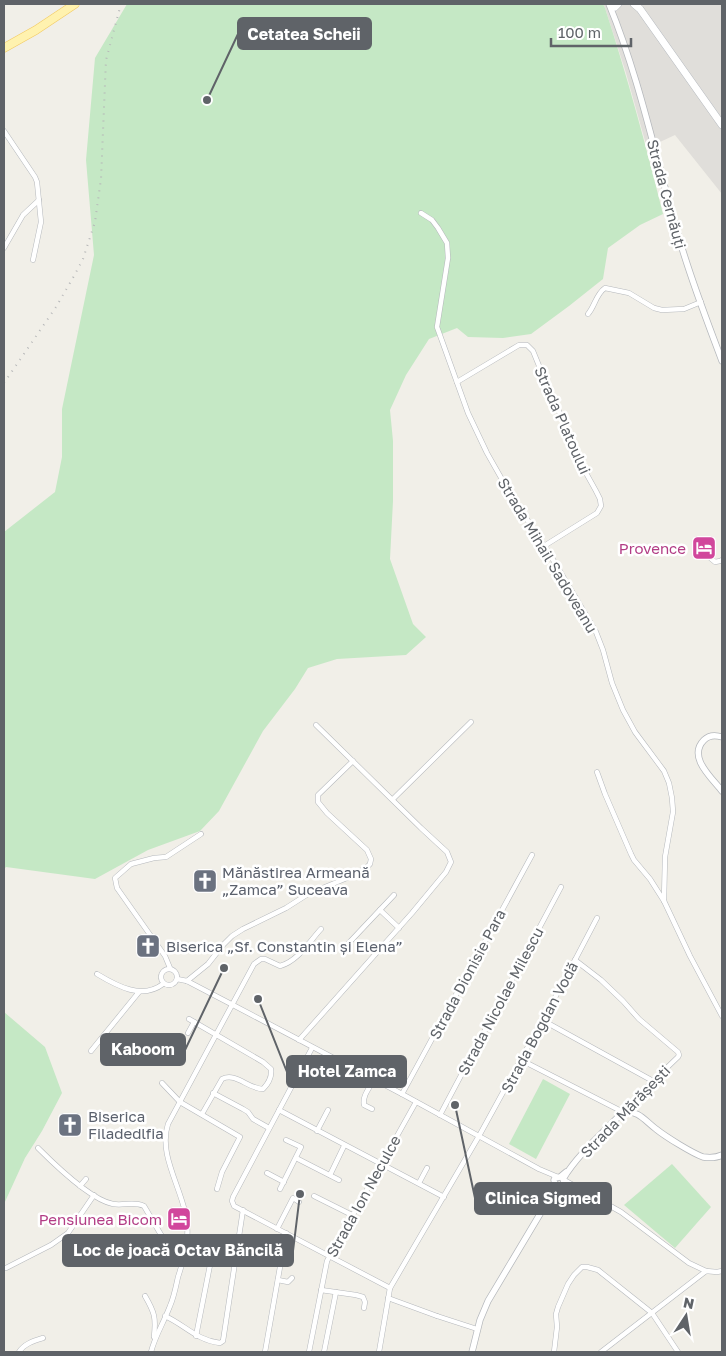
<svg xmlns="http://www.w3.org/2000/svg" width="726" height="1356" viewBox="0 0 726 1356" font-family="'Golos Text',sans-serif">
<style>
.industrial{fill:#e0deda}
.green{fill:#c5e8c5}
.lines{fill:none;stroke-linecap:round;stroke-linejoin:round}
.pedestrian-casing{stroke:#b5b8bc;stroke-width:5}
.minor-casing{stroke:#b5b8bc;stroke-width:5.5}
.tertiary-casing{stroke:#b5b8bc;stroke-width:7}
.secondary-casing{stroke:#b6babf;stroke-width:8}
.primary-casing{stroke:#f2c960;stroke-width:9}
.pedestrian{stroke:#fff;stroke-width:4}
.minor{stroke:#fff;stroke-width:4.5}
.tertiary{stroke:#fff;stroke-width:5.5}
.secondary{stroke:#fff;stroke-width:7}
.primary{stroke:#fff2af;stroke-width:8}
.rail{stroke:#b6b7b8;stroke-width:2;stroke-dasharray:1 6;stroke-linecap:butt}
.labels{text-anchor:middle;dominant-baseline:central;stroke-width:5;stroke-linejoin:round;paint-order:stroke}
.street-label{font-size:15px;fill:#5f6368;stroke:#fff}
.hotel-label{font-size:15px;fill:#b23c85;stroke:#fff;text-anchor:end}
.worship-label{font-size:15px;fill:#5b616d;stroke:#fff;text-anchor:start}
.leader{fill:none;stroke:#5f6368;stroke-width:2}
.callout-dot{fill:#5f6368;stroke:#fff;stroke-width:2}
.callout{fill:#5f6368;stroke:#5f6368;stroke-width:2}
.callout-label{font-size:16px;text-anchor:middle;font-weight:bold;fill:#fff}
</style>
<rect width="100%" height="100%" fill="#f1efe8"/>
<polygon class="industrial" points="603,4 722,4 722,194 675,135 647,148 626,73 605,8"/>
<g class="green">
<path d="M127,4H603L605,8C627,76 646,145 663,214L640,225L608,248L603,279L569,306L531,334L503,338L468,337L457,328L429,339L406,375L390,410L393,441V501L390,559L413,624L426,637L406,655L337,659L308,668L295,689L263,731L219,811L200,831L148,850L95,879L6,867L4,869V532L55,492L62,457V409L94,255L86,160L95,58Z"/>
<polygon points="4,1012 45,1047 62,1093 42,1131 25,1158 4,1204"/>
<polygon points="543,1079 570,1094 536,1159 509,1144"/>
<polygon points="672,1164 711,1207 675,1248 624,1205"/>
</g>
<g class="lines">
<defs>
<polyline id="pedestrian" points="437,1316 477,1329"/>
<g id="minor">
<polyline points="4,131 35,177 37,182 41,222 33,260"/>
<polyline points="421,213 432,220 438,228 447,243 448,258 437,327 468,413 487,453 508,490 552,558 596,632 603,650 612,683 623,710 635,732 664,771 669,783 672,798 673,812 665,857 664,901"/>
<polyline points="4,248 23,215 39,200"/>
<path d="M588,314C595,306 596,294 605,288L629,293L654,308L662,310L684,309L701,302"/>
<polyline points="457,382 519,345 527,345 533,351 546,383 577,451 581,464 596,491 600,499 601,506 597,513 544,546"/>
<polyline points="709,557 715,562 720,561 722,560"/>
<polyline points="597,772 605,794 631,854 634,860 650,879 664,901 690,956 722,1016"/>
<polyline points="393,799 471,722"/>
<polyline points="380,910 399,928"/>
<polyline points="345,947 394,895"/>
<polyline points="170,968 165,956 117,888 115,878 131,864 154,858 166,857 201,834"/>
<circle cx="169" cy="977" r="8"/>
<path d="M97,974C117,986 142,1000 163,984"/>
<polyline points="177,979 187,981 233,1005 402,1094 539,1169 558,1177"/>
<polyline points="187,981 208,964 223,945 232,936 243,929 286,908 308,894 347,878 366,868 370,864 371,859 367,850 327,813 318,802 318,795 353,761"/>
<path d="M189,1019L263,1062L271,1069C272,1077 269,1083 263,1089C248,1089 236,1072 222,1079L202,1114"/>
<polyline points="542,1020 653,1081"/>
<polyline points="188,1033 194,1022"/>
<polyline points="299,1040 412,913 446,872 451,862 447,852 421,828 316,725"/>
<polyline points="312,1048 233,1197 232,1201 234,1206 390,1288"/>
<polyline points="91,1051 139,992"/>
<polyline points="521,1060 623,1112 653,1081 678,1057 679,1055 678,1052 639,1019 623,1001 601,980 575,960"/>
<polyline points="162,1083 180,1102 240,1137 222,1172 217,1189"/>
<polyline points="213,1093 243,1109 248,1112 253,1119 269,1128"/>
<polyline points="402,1094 532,855"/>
<path d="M372,1109L364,1105C362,1096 370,1087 374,1080"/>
<polyline points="279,1110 444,1197"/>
<polyline points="440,1115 561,887"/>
<polyline points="317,1131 328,1110"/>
<path d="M38,1148C54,1164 91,1200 113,1204C124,1206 133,1201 144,1206L170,1250L182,1263"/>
<polyline points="296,1158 339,1180"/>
<polyline points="267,1173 284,1182"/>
<polyline points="330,1175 344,1146"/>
<polyline points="564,1180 621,1212 689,1263 706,1271"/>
<polyline points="419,1183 427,1168"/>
<polyline points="80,1186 86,1179"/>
<polyline points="280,1189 301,1147 286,1140"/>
<polyline points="314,1196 352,1215"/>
<polyline points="277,1229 293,1198 299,1202"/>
<polyline points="6,1268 51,1245 68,1233 94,1195"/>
<polyline points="278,1280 288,1282 292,1278"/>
<polyline points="321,1290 356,1295 363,1297 365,1302 364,1308"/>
<path d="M145,1296C155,1313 156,1318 154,1337"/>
<polyline points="388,1298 437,1316"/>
<path d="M165,1316C185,1325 196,1340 220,1343L223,1341L243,1210"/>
<polyline points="196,1336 211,1260"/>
<path d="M19,1352C24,1344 33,1341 43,1338"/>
<path d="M151,1352C155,1336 164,1322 170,1306C174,1297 176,1286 178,1277C182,1265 186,1252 187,1239C192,1199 156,1161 168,1124L254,964L261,959H265L280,966C298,961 309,942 321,929"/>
<polyline points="265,1352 286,1233"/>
<polyline points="309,1352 327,1261 416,1102"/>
<polyline points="324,1352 336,1292"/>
<polyline points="379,1352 390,1288 479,1136 564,981 597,918"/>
<polyline points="554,1352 557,1327 556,1314 558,1307 568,1284 574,1275 582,1267 587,1267 598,1270 652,1313 678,1352"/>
<polyline points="601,1352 706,1271 717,1272 722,1271"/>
</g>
<g id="tertiary">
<path d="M609,4C639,77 655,155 677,231C689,275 706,318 722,361"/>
<path d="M722,737C716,735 709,735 704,740C687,757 712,778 722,791"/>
<polyline points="563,1178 564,1182 562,1186 559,1186 555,1184 554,1180 555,1178 560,1177 566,1172"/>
<path d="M563,1179C578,1154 603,1133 623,1112C639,1110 645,1121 656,1129C666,1137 692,1153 703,1157C710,1158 716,1158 722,1155"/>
<polyline points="472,1352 480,1320 488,1301 549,1199 555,1184"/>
</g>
<g id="secondary">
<polyline points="634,4 640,9 722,125"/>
<polyline points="615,7 618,4"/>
</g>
<polyline id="primary" points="4,48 36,30 75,4"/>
</defs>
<use href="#pedestrian" class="pedestrian-casing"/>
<use href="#minor" class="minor-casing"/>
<use href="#tertiary" class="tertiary-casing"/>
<use href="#secondary" class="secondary-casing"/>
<use href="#primary" class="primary-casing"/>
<use href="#pedestrian" class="pedestrian"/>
<use href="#minor" class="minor"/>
<use href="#tertiary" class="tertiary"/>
<use href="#secondary" class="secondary"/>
<use href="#primary" class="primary"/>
<polyline class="rail" points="4,383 56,307 74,276 83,259 95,222 101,179 106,60 121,4"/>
</g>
<defs>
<symbol id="hotel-square" viewBox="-11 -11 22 22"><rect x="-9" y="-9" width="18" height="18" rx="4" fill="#d1479c" stroke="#fff"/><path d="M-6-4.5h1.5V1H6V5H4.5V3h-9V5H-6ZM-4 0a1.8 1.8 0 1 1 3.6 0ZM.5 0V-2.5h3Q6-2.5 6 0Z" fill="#fff"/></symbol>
<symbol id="church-square" viewBox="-11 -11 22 22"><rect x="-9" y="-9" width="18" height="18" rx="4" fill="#6b7280" stroke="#fff"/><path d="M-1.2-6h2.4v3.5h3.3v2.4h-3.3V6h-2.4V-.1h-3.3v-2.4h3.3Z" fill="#fff"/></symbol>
</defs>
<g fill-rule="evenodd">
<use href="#hotel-square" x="690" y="534" width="28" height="28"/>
<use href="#church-square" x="191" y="867" width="28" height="28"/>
<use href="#church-square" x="134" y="932" width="28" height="28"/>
<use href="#church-square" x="56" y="1111" width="28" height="28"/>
<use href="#hotel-square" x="165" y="1205" width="28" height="28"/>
</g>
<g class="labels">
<g class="street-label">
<text transform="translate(667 194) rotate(75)">Strada Cernăuți</text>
<text transform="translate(563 420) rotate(66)">Strada Platoului</text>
<text transform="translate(548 555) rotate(59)">Strada Mihail Sadoveanu</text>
<text transform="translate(467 974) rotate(-62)">Strada Dionisie Para</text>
<text transform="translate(500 1001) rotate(-62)">Strada Nicolae Milescu</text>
<text transform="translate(539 1027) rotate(-62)">Strada Bogdan Vodă</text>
<text transform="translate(625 1111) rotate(-46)">Strada Mărășești</text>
<text transform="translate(363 1196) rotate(-61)">Strada Ion Neculce</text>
</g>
<g class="hotel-label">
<text x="686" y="548">Provence</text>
<text x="162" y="1219">Pensiunea Bicom</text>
</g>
<g class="worship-label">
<text x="222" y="872">Mănăstirea Armeană<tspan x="222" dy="17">„Zamca” Suceava</tspan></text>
<text x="166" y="946">Biserica „Sf. Constantin și Elena”</text>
<text x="88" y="1116">Biserica<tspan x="88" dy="17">Filadedlfia</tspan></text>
</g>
</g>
<path class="leader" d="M207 100L238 34M224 968L185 1050M258 999L287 1072M455 1105L475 1198M300 1194L293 1251"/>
<g class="callout-dot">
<circle cx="207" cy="100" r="5"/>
<circle cx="224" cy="968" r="5"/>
<circle cx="258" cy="999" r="5"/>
<circle cx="455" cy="1105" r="5"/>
<circle cx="300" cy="1194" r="5"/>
</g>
<g class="callout">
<rect x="238" y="18" width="133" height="31" rx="5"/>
<rect x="101" y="1034" width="84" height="31" rx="5"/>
<rect x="287" y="1056" width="119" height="31" rx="5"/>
<rect x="475" y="1183" width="136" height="31" rx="5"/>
<rect x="63" y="1235" width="230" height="31" rx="5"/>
</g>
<g class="callout-label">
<text x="304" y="40">Cetatea Scheii</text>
<text x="143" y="1055">Kaboom</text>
<text x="347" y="1077">Hotel Zamca</text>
<text x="543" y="1204">Clinica Sigmed</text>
<text x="178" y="1256">Loc de joacă Octav Băncilă</text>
</g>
<rect width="726" height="1356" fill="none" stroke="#5f6368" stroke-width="10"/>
<g transform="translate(686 1316) rotate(12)" stroke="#ffffff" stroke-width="4" paint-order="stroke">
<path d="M0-4L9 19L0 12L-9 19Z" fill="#5f6368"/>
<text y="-8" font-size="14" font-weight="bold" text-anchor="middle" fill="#5f6368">N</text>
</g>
<path d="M551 38v8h80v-8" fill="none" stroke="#5f6368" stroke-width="2.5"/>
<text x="558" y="38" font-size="15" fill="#5f6368" stroke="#ffffff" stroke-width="4" paint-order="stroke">100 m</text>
</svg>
